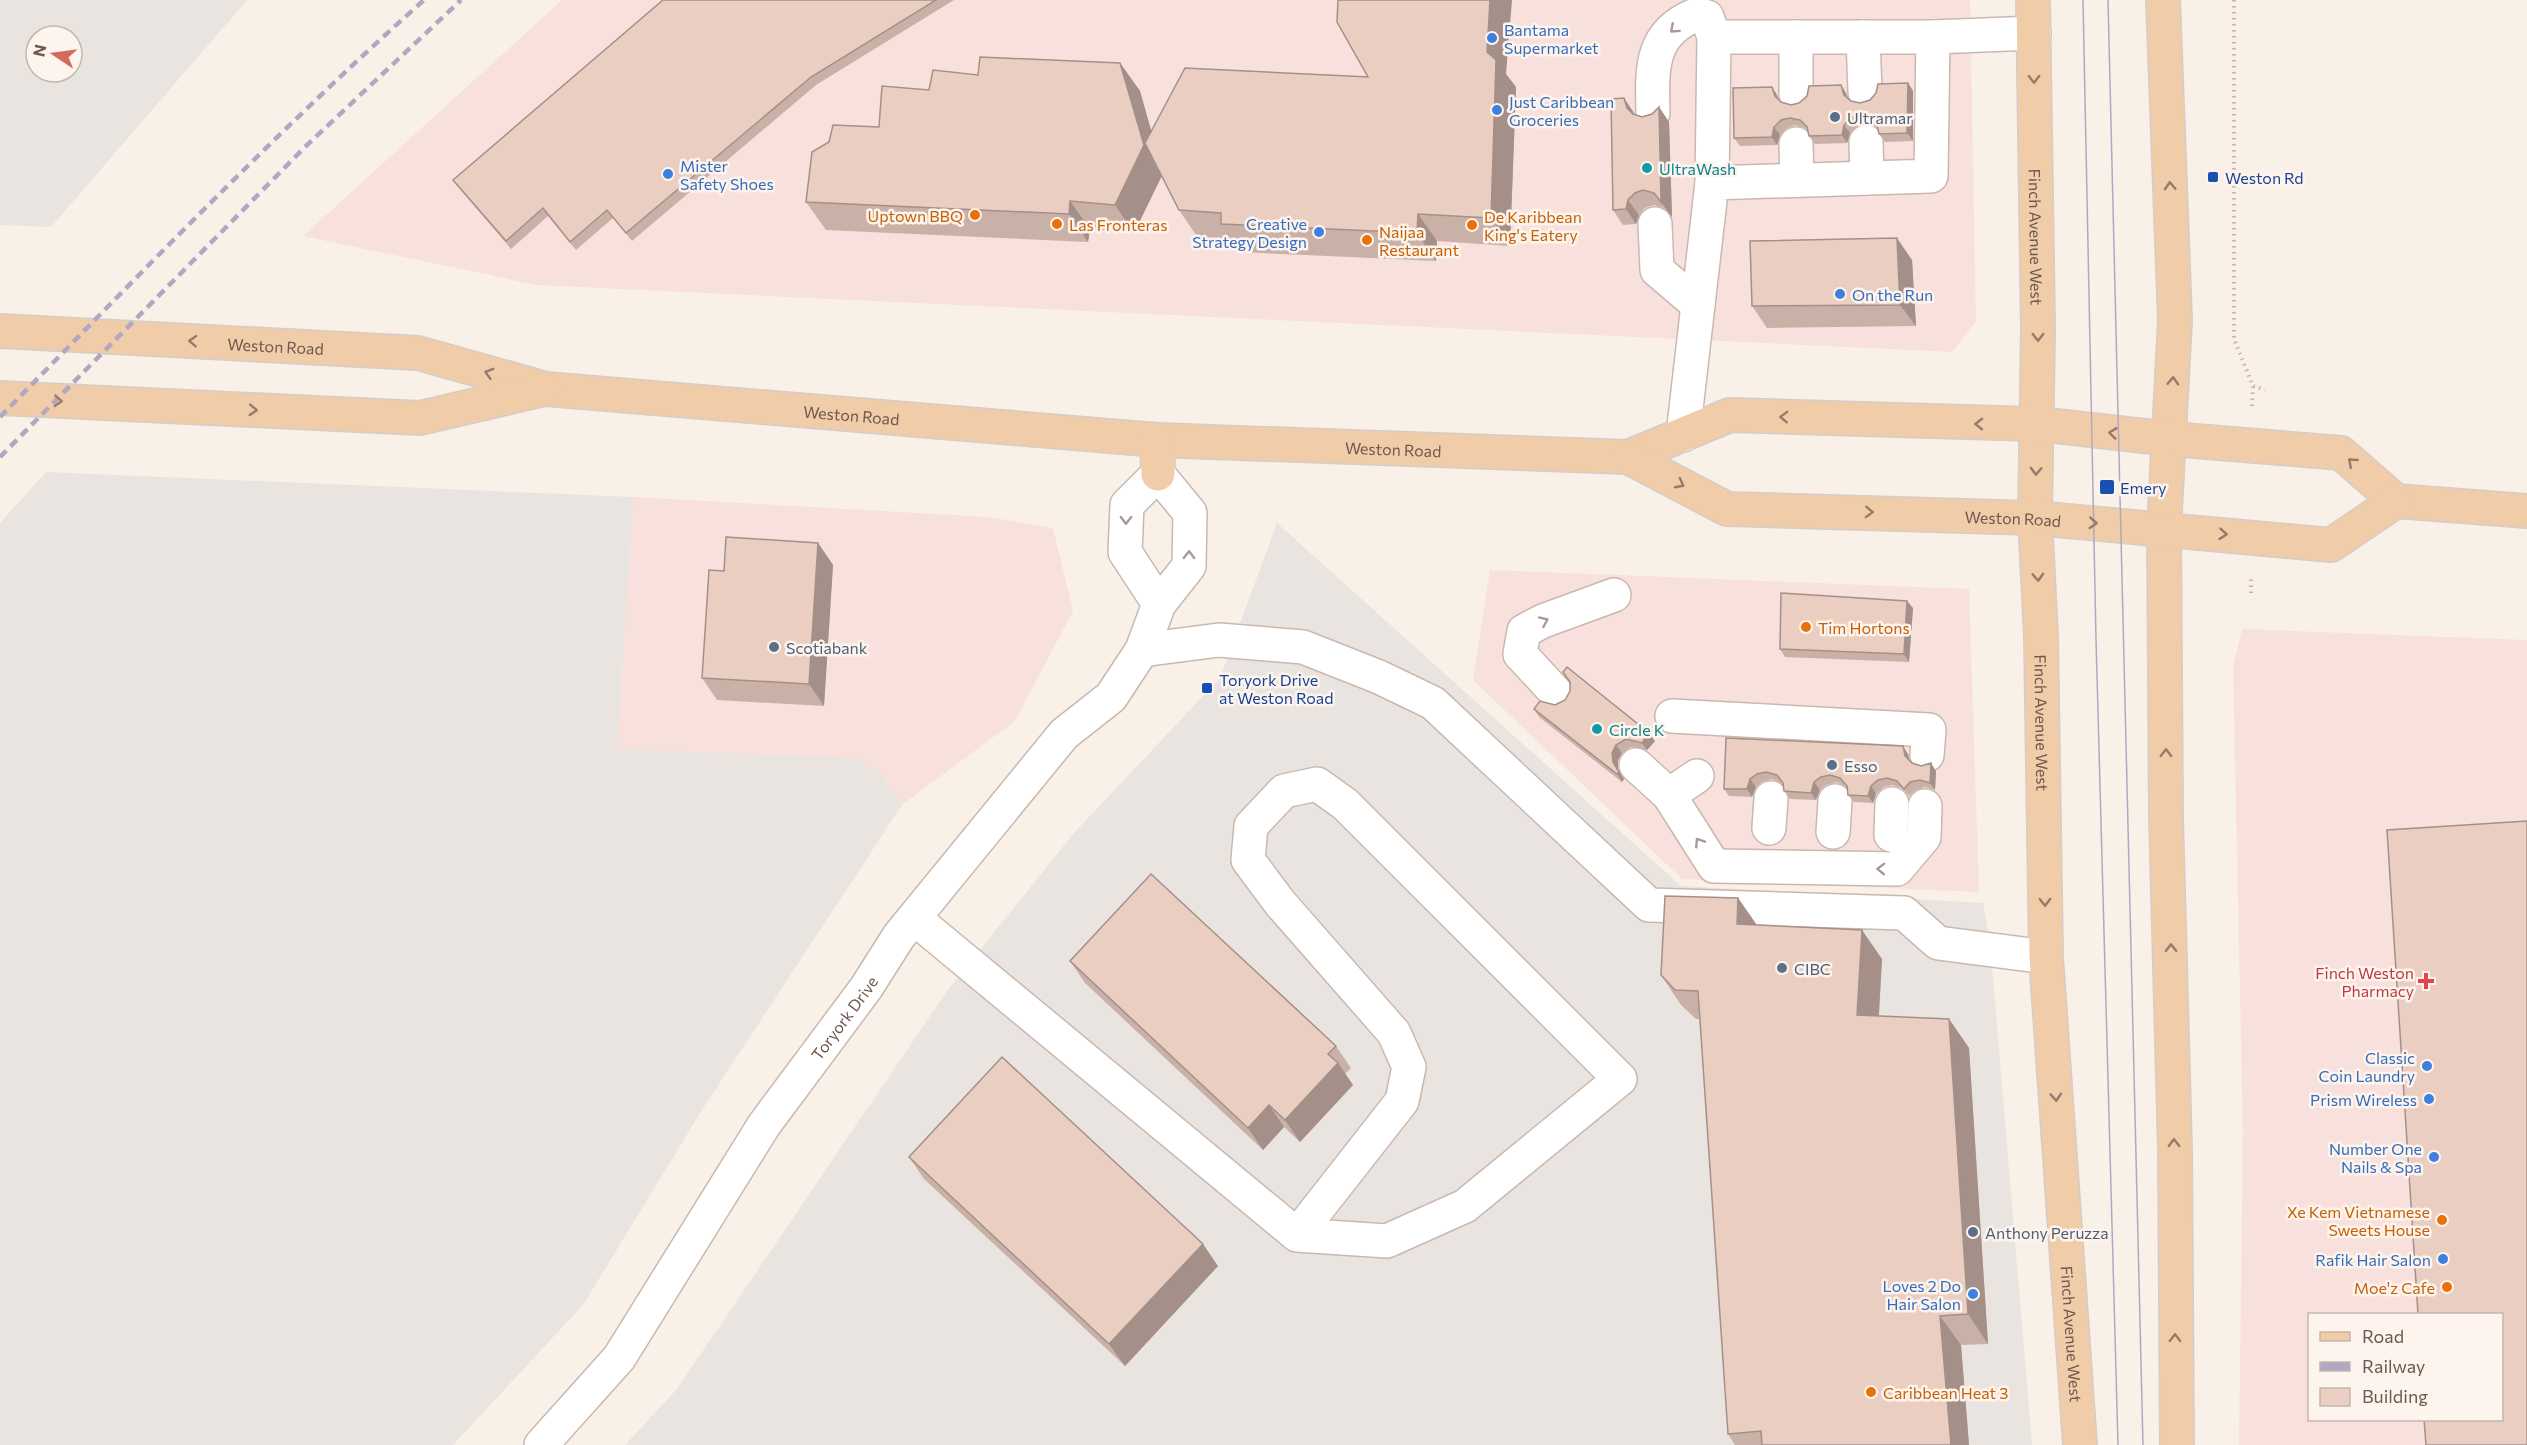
<svg xmlns="http://www.w3.org/2000/svg" width="2527" height="1445" viewBox="0 0 2527 1445" font-family="Commissioner,sans-serif">
<style>
.commercial{fill:#f8e1dd;fill-rule:evenodd}
.industrial{fill:#eae4e0;fill-rule:evenodd}
.lines{fill:none;stroke-linecap:round;stroke-linejoin:round}
.minor-casing{stroke:#cab8af;stroke-width:36}
.major-casing{stroke:#d4cdca;stroke-width:36}
.path{stroke:#d0b1a6;stroke-width:4;stroke-dasharray:1.5 4.5;stroke-linecap:butt}
.minor{stroke:#fff;stroke-width:33}
.major{stroke:#f0cca8;stroke-width:33}
.tram{stroke:#b2a7c2;stroke-width:1.5}
.rail{stroke:#b2a7c2;stroke-width:4.5;stroke-dasharray:9 6;stroke-linecap:butt}
.wall{fill:#cab1a7}
.shaded-wall{fill:#a49088}
.building{fill:#ebcec2;stroke:#a49088;stroke-width:1.5}
.oneway{stroke:#a99a95}
.oneway2{stroke:#967a6a}
.shop-dot{fill:#3f7fe0;stroke:#fdf5ed;stroke-width:2}
.service-dot{fill:#5c6f8a;stroke:#fdf5ed;stroke-width:2}
.culture-dot{fill:#0f9aa8;stroke:#fdf5ed;stroke-width:2}
.transit-dot{fill:#1a4fb4;stroke:#fdf5ed;stroke-width:2}
.food-dot{fill:#e8710a;stroke:#fdf5ed;stroke-width:2}
.health-dot{fill:#e0444e;stroke:#fdf5ed;stroke-width:2}
.labels{text-anchor:middle;dominant-baseline:central;stroke-width:5;stroke-linejoin:round;paint-order:stroke}
.shop-label{font-size:16px;fill:#366cbe;stroke:#fdf5ed;text-anchor:end}
.service-label{font-size:16px;fill:#4e5e75;stroke:#fdf5ed;text-anchor:start}
.culture-label{font-size:16px;fill:#0d838f;stroke:#fdf5ed;text-anchor:start}
.transit-label{font-size:16px;fill:#164399;stroke:#fdf5ed;text-anchor:start}
.food-label{font-size:16px;fill:#c56008;stroke:#fdf5ed;text-anchor:start}
.street-label{font-size:16px;fill:#70574f;stroke:#fdf5ed}
.health-label{font-size:16px;fill:#be3a42;stroke:#fdf5ed;text-anchor:end}
</style>
<rect width="100%" height="100%" fill="#f9f0e7"/>
<g class="commercial">
<polygon points="562,0 1970,0 1976,321 1952,352 537,285 303,236"/>
<polygon points="634,497 989,517 1053,528 1073,611 1015,721 902,805 884,777 617,749"/>
<polygon points="1490,570 1969,589 1979,892 1682,879 1473,680"/>
<path d="M2242,629L2527,640V1445H2239L2243,1134L2233,666ZM2310,1314H2502V1420H2310Z"/>
</g>
<g class="industrial">
<path d="M0,0H247L51,227L0,225ZM36,36H72V72H36Z"/>
<polygon points="46,472 634,497 617,749 858,758 884,777 902,805 702,1110 583,1305 453,1445 0,1445 0,523"/>
<polygon points="1277,523 1681,886 1983,903 1990,943 2032,1445 625,1445 677,1389 947,991 1073,834 1220,678"/>
</g>
<g class="lines">
<defs>
<g id="minor">
<polyline points="1714,37 1933,37"/>
<polyline points="1796,37 1796,94"/>
<polyline points="1863,37 1865,92"/>
<path d="M1653,113C1652,70 1649,32 1698,14L1707,17L1714,37L1712,183"/>
<polyline points="1866,142 1867,178"/>
<polyline points="1796,144 1797,180"/>
<polyline points="1655,224 1657,270 1698,305"/>
<polyline points="1683,435 1712,183 1931,176 1933,37 2034,33"/>
<polyline points="1142,650 1219,640 1303,647 1379,677 1433,703 1649,905 1904,913 1938,943 2046,957"/>
<polyline points="1557,694 1520,654 1524,631 1543,621 1614,595"/>
<polyline points="1672,716 1929,730 1927,755"/>
<polyline points="1636,765 1669,795 1714,866 1897,869 1924,837 1925,806"/>
<polyline points="1669,795 1697,776"/>
<polyline points="1769,828 1771,798"/>
<polyline points="1833,832 1835,801"/>
<polyline points="1891,835 1892,804"/>
<polyline points="914,918 1297,1235 1402,1101 1409,1067 1394,1033 1280,903 1248,860 1251,826 1284,791 1317,784 1345,804 1620,1079 1465,1206 1387,1241 1297,1235"/>
<path id="s1" d="M541,1445L619,1358L764,1125L866,988L899,936L1064,734L1111,697L1142,650L1159,604L1189,566L1190,513L1158,474L1127,505L1125,552L1159,604"/>
</g>
<g id="major">
<path id="s2" d="M2033,0L2038,329L2035,518L2041,636L2046,957L2080,1445"/>
<polyline points="2163,0 2175,320 2164,529 2166,817 2175,1150 2177,1445"/>
<path id="s3" d="M0,331L418,353L546,389L1157,440L1628,457L1730,415L2038,424L2171,439L2341,453L2396,501L2527,511"/>
<polyline points="0,398 420,418 544,389"/>
<polyline points="1157,440 1158,474"/>
<path id="s4" d="M1628,457L1727,509L2035,518L2331,545L2396,501"/>
</g>
</defs>
<use href="#minor" class="minor-casing"/>
<use href="#major" class="major-casing"/>
<g class="path">
<polyline points="2234,0 2234,339 2253,386 2265,390"/>
<polyline points="2252,406 2253,386"/>
<polyline points="2251,593 2251,576"/>
</g>
<use href="#minor" class="minor"/>
<use href="#major" class="major"/>
<g class="tram">
<polyline points="2083,0 2096,639 2118,1445"/>
<polyline points="2108,0 2143,1445"/>
</g>
<g class="rail">
<path d="M0,417C138,276 276,132 424,0"/>
<polyline points="0,457 305,147 461,0"/>
</g>
</g>
<g class="wall">
<polygon points="663,0 954,0 816,85 632,241 613,218 576,250 548,216 511,249 459,188 453,180"/>
<polygon points="1120,63 1140,91 1151,131 1368,77 1506,74 1516,87 1510,246 1437,241 1436,261 1240,252 1232,240 1198,238 1179,210 1162,176 1134,233 1090,229 1088,242 826,230 806,202 879,127 978,75"/>
<polygon points="1908,83 1913,91 1913,141 1885,142 1879,134 1878,128 1875,126 1865,123 1857,126 1850,133 1847,143 1815,144 1809,136 1808,130 1805,128 1795,125 1787,128 1780,135 1777,145 1740,146 1734,138 1772,87 1777,95 1779,101 1781,102 1791,105 1799,103 1841,85 1846,93 1848,98 1851,101 1860,103 1870,100"/>
<polygon points="1624,98 1635,115 1642,117 1652,114 1659,107 1669,122 1672,217 1664,208 1654,205 1645,208 1639,215 1636,224 1623,225 1613,210"/>
<polygon points="1912,260 1916,326 1767,328 1752,306"/>
<polygon points="818,543 833,565 824,706 717,700 702,678"/>
<polygon points="1913,608 1909,662 1785,657 1780,649"/>
<polygon points="1555,705 1655,741 1647,750 1631,747 1622,753 1618,760 1618,770 1624,779 1622,782 1539,717 1534,709"/>
<polygon points="1726,738 1908,754 1910,761 1912,763 1936,771 1935,790 1925,787 1916,790 1909,796 1902,788 1892,785 1884,787 1876,794 1873,803 1854,802 1848,795 1846,786 1836,782 1826,785 1820,790 1816,800 1790,799 1784,791 1782,783 1772,779 1762,782 1756,787 1752,797 1729,796 1724,789"/>
<polygon points="1738,898 1757,925 1882,959 1879,1016 1949,1019 1969,1048 1988,1344 1961,1345 1969,1445 1735,1445 1728,1434 1700,1019 1696,1019 1681,1005 1661,975"/>
<polygon points="1070,961 1336,1046 1351,1068 1345,1074 1353,1085 1300,1142 1284,1127 1263,1150 1085,983"/>
<polygon points="909,1157 1218,1266 1125,1366 924,1179"/>
</g>
<g class="shaded-wall">
<polygon points="1490,0 1512,0 1506,74 1516,87 1510,246 1491,218 1487,52"/>
<polygon points="1120,63 1140,91 1163,173 1134,233 1115,205"/>
<polygon points="1908,83 1913,91 1913,141 1907,133"/>
<polygon points="1841,85 1846,93 1849,102 1844,95"/>
<polygon points="1772,87 1777,95 1780,104 1775,96"/>
<polygon points="1624,98 1634,113 1637,123 1627,108"/>
<polygon points="1659,107 1669,122 1672,217 1661,202"/>
<polygon points="1844,125 1850,133 1847,143 1842,135"/>
<polygon points="1774,127 1780,135 1777,145 1772,137"/>
<polygon points="1628,200 1639,215 1636,224 1626,209"/>
<polygon points="1070,201 1090,229 1088,242 1069,214"/>
<polygon points="1418,214 1437,241 1436,261 1417,233"/>
<polygon points="1897,238 1912,260 1916,326 1900,305"/>
<polygon points="818,543 833,565 824,706 809,684"/>
<polygon points="1907,601 1913,608 1909,662 1904,654"/>
<polygon points="1649,733 1655,741 1647,750 1642,743"/>
<polygon points="1616,745 1622,753 1618,760 1618,770 1624,779 1622,782 1617,774 1613,762 1612,753"/>
<polygon points="1903,746 1908,754 1910,764 1905,756"/>
<polygon points="1931,763 1936,771 1935,790 1930,783"/>
<polygon points="1750,779 1756,787 1752,797 1747,789"/>
<polygon points="1814,782 1820,790 1816,800 1811,793"/>
<polygon points="1871,786 1876,794 1873,803 1868,796"/>
<polygon points="1738,898 1758,927 1737,924"/>
<polygon points="1862,930 1882,959 1877,1044 1857,1015"/>
<polygon points="1949,1019 1969,1048 1988,1344 1968,1314"/>
<polygon points="1338,1063 1353,1085 1300,1142 1285,1120"/>
<polygon points="1269,1105 1284,1127 1263,1150 1248,1128"/>
<polygon points="1203,1244 1218,1266 1125,1366 1109,1344"/>
<polygon points="1940,1316 1961,1345 1969,1445 1951,1445"/>
</g>
<g class="building">
<polygon points="663,0 936,0 811,77 626,233 607,210 570,242 543,208 506,241 453,180"/>
<polygon points="1338,0 1490,0 1487,52 1496,60 1491,218 1418,214 1417,233 1221,224 1221,213 1179,210 1145,143 1185,68 1368,77 1337,22"/>
<polygon points="980,57 1120,63 1144,145 1115,205 1070,201 1069,214 806,202 812,152 829,142 833,125 879,127 882,86 929,90 933,70 978,75"/>
<polygon points="1908,83 1907,133 1879,134 1877,125 1870,118 1860,116 1851,118 1844,125 1842,135 1809,136 1807,127 1800,120 1790,118 1781,120 1774,127 1772,137 1734,138 1733,88 1772,87 1775,96 1781,102 1791,105 1799,103 1807,96 1809,86 1841,85 1844,95 1851,101 1860,103 1870,100 1876,93 1878,84"/>
<polygon points="1624,98 1627,108 1633,114 1642,117 1652,114 1659,107 1661,202 1654,193 1643,190 1635,193 1628,200 1626,209 1613,210 1611,99"/>
<polygon points="1897,238 1900,305 1752,306 1750,241"/>
<polygon points="726,537 818,543 809,684 702,678 709,570 724,571"/>
<polygon points="1781,593 1907,601 1904,654 1780,649"/>
<polygon points="1567,667 1649,733 1642,743 1626,739 1616,745 1612,753 1613,762 1619,772 1617,774 1534,709 1540,701 1555,705 1565,700 1570,691 1570,682 1563,672"/>
<polygon points="1726,738 1903,746 1905,756 1912,763 1921,766 1931,763 1930,783 1920,780 1910,782 1904,789 1897,781 1887,778 1878,780 1871,786 1868,796 1848,795 1847,786 1840,778 1830,775 1821,777 1814,782 1811,793 1784,791 1783,783 1777,775 1766,772 1757,774 1750,779 1747,789 1724,789"/>
<polygon points="2527,821 2527,1445 2426,1445 2424,1419 2502,1419 2502,1314 2418,1314 2387,830"/>
<polygon points="1151,874 1336,1046 1328,1054 1338,1063 1285,1120 1269,1105 1248,1128 1070,961"/>
<polygon points="1665,896 1738,898 1737,924 1862,930 1857,1015 1949,1019 1968,1314 1940,1316 1951,1445 1762,1445 1761,1431 1728,1434 1698,991 1675,990 1661,975"/>
<polygon points="1002,1057 1203,1244 1109,1344 909,1157"/>
</g>
<defs><path id="oneway-chevron" d="M-2-3.5L2.5 0L-2 3.5" fill="none" stroke-width="1.6" stroke-linecap="round" stroke-linejoin="round" transform="scale(1.5)"/></defs>
<g class="oneway">
<use href="#oneway-chevron" transform="translate(1674 29) rotate(138)"/>
<use href="#oneway-chevron" transform="translate(1126 520) rotate(91)"/>
<use href="#oneway-chevron" transform="translate(1189 555) rotate(-89)"/>
<use href="#oneway-chevron" transform="translate(1544 621) rotate(-24)"/>
<use href="#oneway-chevron" transform="translate(1699 842) rotate(-123)"/>
<use href="#oneway-chevron" transform="translate(1881 869) rotate(-179)"/>
</g>
<g class="oneway2">
<use href="#oneway-chevron" transform="translate(2034 79) rotate(89)"/>
<use href="#oneway-chevron" transform="translate(2170 186) rotate(-92)"/>
<use href="#oneway-chevron" transform="translate(2038 337) rotate(90)"/>
<use href="#oneway-chevron" transform="translate(193 341) rotate(-177)"/>
<use href="#oneway-chevron" transform="translate(489 373) rotate(-164)"/>
<use href="#oneway-chevron" transform="translate(2173 381) rotate(-88)"/>
<use href="#oneway-chevron" transform="translate(58 401) rotate(3)"/>
<use href="#oneway-chevron" transform="translate(253 410) rotate(3)"/>
<use href="#oneway-chevron" transform="translate(1784 417) rotate(-178)"/>
<use href="#oneway-chevron" transform="translate(1979 424) rotate(-179)"/>
<use href="#oneway-chevron" transform="translate(2113 433) rotate(-173)"/>
<use href="#oneway-chevron" transform="translate(2352 462) rotate(-139)"/>
<use href="#oneway-chevron" transform="translate(2036 471) rotate(92)"/>
<use href="#oneway-chevron" transform="translate(1680 484) rotate(28)"/>
<use href="#oneway-chevron" transform="translate(1869 512) rotate(2)"/>
<use href="#oneway-chevron" transform="translate(2093 523) rotate(4)"/>
<use href="#oneway-chevron" transform="translate(2223 534) rotate(5)"/>
<use href="#oneway-chevron" transform="translate(2038 577) rotate(87)"/>
<use href="#oneway-chevron" transform="translate(2166 753) rotate(-90)"/>
<use href="#oneway-chevron" transform="translate(2045 902) rotate(89)"/>
<use href="#oneway-chevron" transform="translate(2171 948) rotate(-91)"/>
<use href="#oneway-chevron" transform="translate(2056 1097) rotate(86)"/>
<use href="#oneway-chevron" transform="translate(2174 1143) rotate(-91)"/>
<use href="#oneway-chevron" transform="translate(2175 1338) rotate(-90)"/>
</g>
<g class="shop-dot">
<circle cx="1492" cy="38" r="6"/>
<circle cx="1497" cy="110" r="6"/>
<circle cx="668" cy="174" r="6"/>
<circle cx="1319" cy="232" r="6"/>
<circle cx="1840" cy="294" r="6"/>
<circle cx="2427" cy="1066" r="6"/>
<circle cx="2429" cy="1099" r="6"/>
<circle cx="2434" cy="1157" r="6"/>
<circle cx="2443" cy="1259" r="6"/>
<circle cx="1973" cy="1294" r="6"/>
</g>
<g class="service-dot">
<circle cx="1835" cy="117" r="6"/>
<circle cx="774" cy="647" r="6"/>
<circle cx="1832" cy="765" r="6"/>
<circle cx="1782" cy="968" r="6"/>
<circle cx="1973" cy="1232" r="6"/>
</g>
<g class="culture-dot">
<circle cx="1647" cy="168" r="6"/>
<circle cx="1597" cy="729" r="6"/>
</g>
<g class="transit-dot">
<rect x="2207" y="171" width="12" height="12" rx="3"/>
<rect x="2099" y="479" width="16" height="16" rx="3"/>
<rect x="1201" y="682" width="12" height="12" rx="3"/>
</g>
<g class="food-dot">
<circle cx="975" cy="215" r="6"/>
<circle cx="1057" cy="224" r="6"/>
<circle cx="1472" cy="225" r="6"/>
<circle cx="1367" cy="240" r="6"/>
<circle cx="1806" cy="627" r="6"/>
<circle cx="2442" cy="1220" r="6"/>
<circle cx="2447" cy="1287" r="6"/>
<circle cx="1871" cy="1392" r="6"/>
</g>
<path class="health-dot" d="M2423 972h6v6h6v6h-6v6h-6v-6h-6v-6h6z"/>
<g class="labels">
<g class="shop-label">
<text x="1504" y="29" text-anchor="start">Bantama<tspan x="1504" dy="18">Supermarket</tspan></text>
<text x="1509" y="101" text-anchor="start">Just Caribbean<tspan x="1509" dy="18">Groceries</tspan></text>
<text x="680" y="165" text-anchor="start">Mister<tspan x="680" dy="18">Safety Shoes</tspan></text>
<text x="1307" y="223">Creative<tspan x="1307" dy="18">Strategy Design</tspan></text>
<text x="1852" y="294" text-anchor="start">On the Run</text>
<text x="2415" y="1057">Classic<tspan x="2415" dy="18">Coin Laundry</tspan></text>
<text x="2417" y="1099">Prism Wireless</text>
<text x="2422" y="1148">Number One<tspan x="2422" dy="18">Nails &amp; Spa</tspan></text>
<text x="2431" y="1259">Rafik Hair Salon</text>
<text x="1961" y="1285">Loves 2 Do<tspan x="1961" dy="18">Hair Salon</tspan></text>
</g>
<g class="service-label">
<text x="1847" y="117">Ultramar</text>
<text x="786" y="647">Scotiabank</text>
<text x="1844" y="765">Esso</text>
<text x="1794" y="968">CIBC</text>
<text x="1985" y="1232">Anthony Peruzza</text>
</g>
<g class="culture-label">
<text x="1659" y="168">UltraWash</text>
<text x="1609" y="729">Circle K</text>
</g>
<g class="transit-label">
<text x="2225" y="177">Weston Rd</text>
<text x="2120" y="487">Emery</text>
<text x="1219" y="679">Toryork Drive<tspan x="1219" dy="18">at Weston Road</tspan></text>
</g>
<g class="food-label">
<text x="963" y="215" text-anchor="end">Uptown BBQ</text>
<text x="1484" y="216">De Karibbean<tspan x="1484" dy="18">King's Eatery</tspan></text>
<text x="1069" y="224">Las Fronteras</text>
<text x="1379" y="231">Naijaa<tspan x="1379" dy="18">Restaurant</tspan></text>
<text x="1818" y="627">Tim Hortons</text>
<text x="2430" y="1211" text-anchor="end">Xe Kem Vietnamese<tspan x="2430" dy="18">Sweets House</tspan></text>
<text x="2435" y="1287" text-anchor="end">Moe'z Cafe</text>
<text x="1883" y="1392">Caribbean Heat 3</text>
</g>
<g class="street-label">
<text stroke="none"><textPath href="#s2" startOffset="237">Finch Avenue West</textPath></text>
<text stroke="none"><textPath href="#s3" startOffset="276">Weston Road</textPath></text>
<text stroke="none"><textPath href="#s3" startOffset="858">Weston Road</textPath></text>
<text stroke="none"><textPath href="#s3" startOffset="1401">Weston Road</textPath></text>
<text stroke="none"><textPath href="#s4" startOffset="398">Weston Road</textPath></text>
<text stroke="none"><textPath href="#s2" startOffset="723">Finch Avenue West</textPath></text>
<text stroke="none"><textPath href="#s1" startOffset="525">Toryork Drive</textPath></text>
<text stroke="none"><textPath href="#s2" startOffset="1335">Finch Avenue West</textPath></text>
</g>
<g class="health-label">
<text x="2414" y="972">Finch Weston<tspan x="2414" dy="18">Pharmacy</tspan></text>
</g>
</g>
<rect x="2308" y="1313" width="195" height="108" fill="#fdf5ed" stroke="#c5b6ae" stroke-width="1.5"/>
<rect x="2320" y="1332" width="30" height="9" fill="#f0cca8" stroke="#c5b6ae" stroke-width="1.5"/>
<text x="2362" y="1343" font-size="18" fill="#70574f">Road</text>
<rect x="2320" y="1362" width="30" height="9" fill="#b2a7c2" stroke="#c5b6ae" stroke-width="1.5"/>
<text x="2362" y="1373" font-size="18" fill="#70574f">Railway</text>
<rect x="2320" y="1388" width="30" height="18" fill="#ebcec2" stroke="#c5b6ae" stroke-width="1.5"/>
<text x="2362" y="1403" font-size="18" fill="#70574f">Building</text>
<g transform="translate(54 54) rotate(283)"><circle r="28" fill="#fdf5ed" stroke="#c5b6ae" stroke-width="1.5"/>
<path d="M0-4.5L10 22L0 15L-10 22Z" fill="#d4685c"/>
<text y="-9" font-size="16" font-weight="bold" text-anchor="middle" fill="#70574f">N</text>
</g>
</svg>
